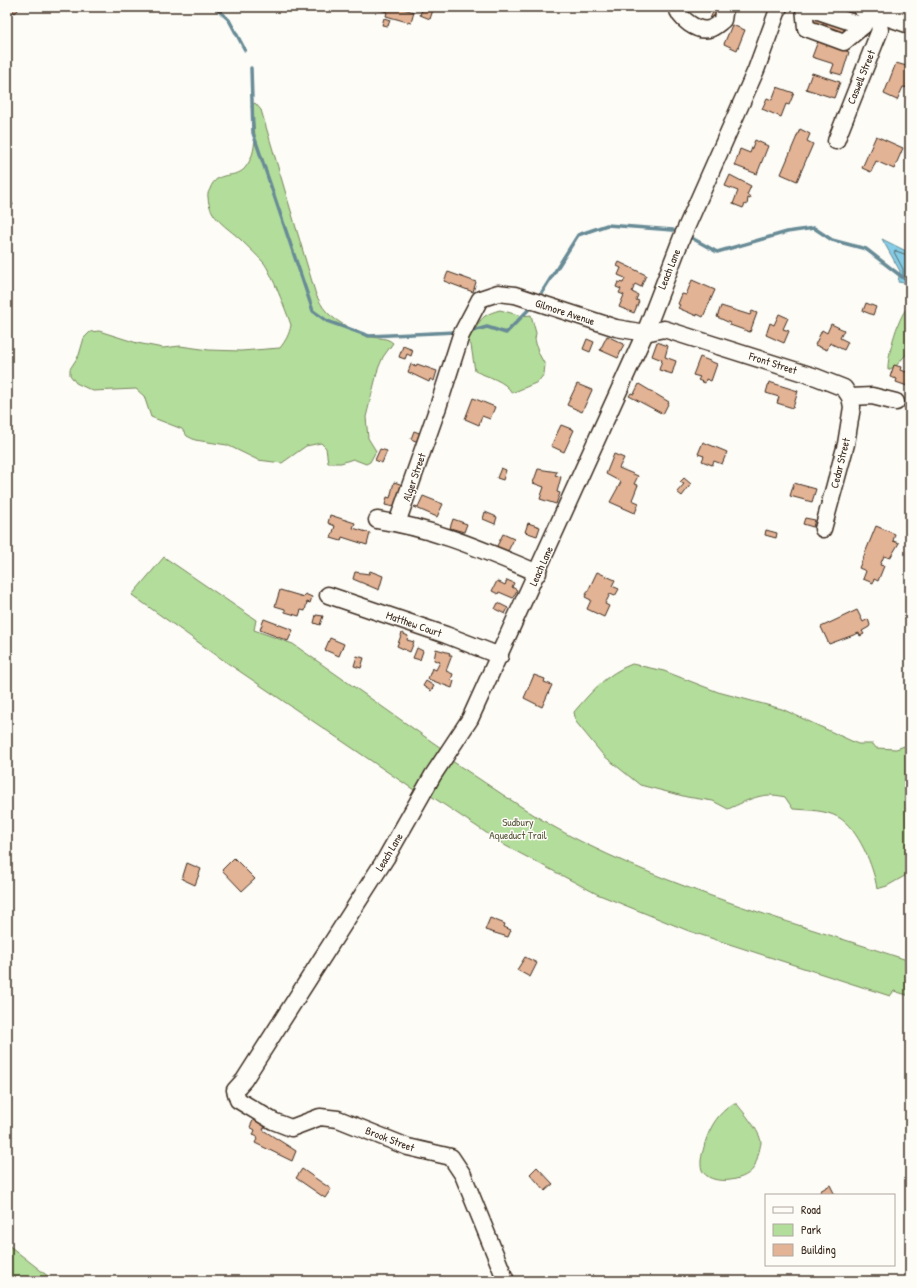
<svg xmlns="http://www.w3.org/2000/svg" width="917" height="1288" viewBox="0 0 917 1288" font-family="'Patrick Hand',sans-serif">
<style>
.green{fill:#b3dd9b;stroke:#77845c}
.water{fill:#85cce6;stroke:#678b96}
.lines{fill:none;stroke-linecap:round;stroke-linejoin:round}
.shore{stroke:#596b6e;stroke-width:1}
.stream{stroke:#678b96;stroke-width:3.5}
.building{fill:#e3b395;stroke:#3b2a1e}
.minor-casing{stroke:#3b2a1e;stroke-width:19}
.major-casing{stroke:#3b2a1e;stroke-width:23}
.minor{stroke:#fdfcf7;stroke-width:16}
.major{stroke:#fdfcf7;stroke-width:20}
.labels{text-anchor:middle;dominant-baseline:central;stroke-width:3;stroke-linejoin:round;paint-order:stroke}
.street-label{font-size:11px;fill:#3b2a1e;stroke:#fdfcf7}
.park-label{font-size:11px;fill:#59573d;stroke:#fdfcf7}
</style>
<rect width="100%" height="100%" fill="#fdfcf7"/>
<filter id="ink" filterUnits="userSpaceOnUse"><feTurbulence type="fractalNoise" baseFrequency=".025" numOctaves="2"/><feDisplacementMap in="SourceGraphic" scale="8" xChannelSelector="R" yChannelSelector="G"/><feConvolveMatrix kernelMatrix="1 2 1 2 8 2 1 2 1" color-interpolation-filters="sRGB"/></filter>
<g filter="url(#ink)">
<g class="green">
<path d="M255,103L261,110L316,295C319,300 322,307 326,311C335,322 360,334 373,337C381,339 386,337 393,343L383,357L378,369L366,417L368,438L376,451L370,462L366,464L353,459L341,463H328L326,448L321,443L306,446L282,463L258,460L227,445L195,440L187,436L182,429L151,417L144,396L136,389L93,391L76,383L70,375V369L79,355L84,338L90,332L99,331L137,343L163,348L180,346L209,350L241,351L280,348C286,340 289,335 291,325C287,313 271,272 264,263C257,255 248,247 240,239C227,227 209,218 208,197C207,194 209,191 210,189C217,169 235,180 245,168C259,151 255,126 251,106Z"/>
<path d="M910,305V350L896,366L888,370C887,356 899,312 910,305Z"/>
<path d="M500,310L522,316L531,315L536,333L535,339L538,352L545,365L544,374L538,382L512,393C505,380 487,377 475,371L471,345L467,339C483,324 474,317 500,310Z"/>
<polygon points="164,557 256,620 254,630 293,644 441,748 417,792 226,662 132,595"/>
<path d="M632,664L664,671L718,692L782,709L858,744H873L876,748L896,749L910,744V873L887,886L877,889C874,867 858,828 838,817C825,810 808,810 793,809L785,797C762,791 749,800 728,809L713,801L687,797L640,785L603,755L576,722L574,712C592,691 606,674 632,664Z"/>
<path d="M452,761C497,790 540,822 588,845C690,895 802,925 910,961V996L894,991L890,996L689,931L597,894L506,846L431,796Z"/>
<path d="M733,1104H737C743,1112 761,1132 761,1143C760,1148 756,1165 753,1169C744,1182 709,1186 702,1170C699,1161 703,1152 705,1143C710,1127 718,1113 733,1104Z"/>
<polygon points="7,1244 54,1281 7,1281"/>
</g>
<polygon class="water" points="882,239 910,253 910,284 898,282 900,271"/>
<g class="lines">
<polyline class="shore" points="910,256 896,251 894,252 903,269 903,278 910,279"/>
<g class="stream">
<polyline points="215,7 229,20 245,50"/>
<polyline points="251,68 253,133 313,311 327,321 369,336 456,332"/>
<polyline points="690,237 717,252 787,232 814,228 832,240 866,249 910,283"/>
<polyline points="542,292 578,235 607,225 673,230"/>
<polyline points="469,332 487,327 506,333 532,306"/>
</g>
</g>
<g class="building">
<polygon points="9,7 17,7 19,9 15,13"/>
<polygon points="369,7 397,7 414,12 411,23 386,16 387,12"/>
<polygon points="423,7 434,7 430,19 420,15"/>
<polygon points="701,7 720,7 713,23 709,21 713,12"/>
<polygon points="813,16 845,27 842,37 809,26"/>
<polygon points="384,18 390,20 388,26 382,25"/>
<polygon points="732,25 745,30 737,50 724,44"/>
<polygon points="818,41 849,52 842,75 831,72 834,64 812,57"/>
<polygon points="896,63 910,67 908,77 910,78 910,88 903,87 897,100 884,94"/>
<polygon points="812,73 840,82 834,98 806,89"/>
<polygon points="777,87 794,93 789,105 786,104 781,117 762,109 767,98 772,100"/>
<polygon points="800,129 810,134 807,141 813,144 797,181 781,174"/>
<polygon points="876,136 903,148 894,169 876,161 871,172 862,168"/>
<polygon points="755,140 768,146 757,174 736,166 735,164 740,149 750,153"/>
<polygon points="730,175 751,186 747,195 751,197 750,199 748,198 747,205 745,204 743,208 733,204 738,191 725,186"/>
<polygon points="7,193 13,205 7,208"/>
<polygon points="619,262 646,275 641,287 635,284 632,292 638,295 636,300 639,301 634,313 619,307 624,295 619,293 621,289 616,287 618,282 623,283 625,278 618,275 621,268 617,266"/>
<polygon points="448,272 476,282 473,292 444,281"/>
<polygon points="692,280 715,290 703,317 697,314 697,316 678,308 680,305 678,304 682,294 686,295"/>
<polygon points="866,303 876,307 873,315 863,311"/>
<polygon points="721,306 750,315 752,311 757,313 750,332 730,325 730,323 717,317"/>
<polygon points="779,314 788,318 783,329 789,331 784,343 766,335 770,323 774,325"/>
<polygon points="831,324 844,330 840,338 848,342 844,350 830,343 827,350 815,345 822,330 827,333"/>
<polygon points="607,336 624,344 618,358 600,350"/>
<polygon points="587,339 594,342 590,352 583,349"/>
<polygon points="657,342 668,346 665,357 676,361 672,374 659,370 662,360 652,356"/>
<polygon points="403,346 413,350 411,356 407,354 405,359 399,357"/>
<polygon points="700,357 717,364 711,381 706,379 705,383 698,380 700,377 693,375"/>
<polygon points="411,364 416,366 417,364 437,371 434,381 430,379 429,382 408,372"/>
<polygon points="894,365 901,367 900,370 910,373 910,387 896,382 897,379 890,377"/>
<polygon points="769,382 798,391 793,408 777,403 779,397 766,393"/>
<polygon points="577,384 592,390 582,412 567,405"/>
<polygon points="639,384 669,402 663,414 629,396 631,393 634,394"/>
<polygon points="473,398 495,407 490,419 482,416 479,425 465,419"/>
<polygon points="561,425 574,430 564,452 551,446"/>
<polygon points="414,431 422,434 418,442 411,439"/>
<polygon points="703,442 727,452 722,464 714,461 712,465 702,461 704,456 698,454"/>
<polygon points="380,449 387,451 382,463 375,460"/>
<polygon points="614,454 624,458 619,468 638,476 634,484 638,485 632,500 639,503 635,513 610,502 621,482 606,474"/>
<polygon points="501,468 506,470 503,480 497,478"/>
<polygon points="538,469 557,472 555,475 561,477 557,492 560,493 556,504 540,499 544,487 533,483"/>
<polygon points="684,478 691,484 682,496 677,492 684,484 680,482"/>
<polygon points="394,482 403,485 394,507 385,505 387,497 390,498"/>
<polygon points="794,483 816,489 812,502 790,496"/>
<polygon points="423,496 443,504 437,517 414,507 415,506 418,507"/>
<polygon points="485,512 497,517 495,524 483,519"/>
<polygon points="330,515 355,523 353,528 370,533 367,545 342,537 341,541 331,538 335,526 328,523"/>
<polygon points="805,518 815,520 813,527 803,524"/>
<polygon points="453,519 467,524 464,532 450,528"/>
<polygon points="528,523 540,527 537,536 525,532"/>
<polygon points="876,526 895,534 893,541 899,543 890,558 884,556 880,565 884,566 878,581 874,579 873,583 863,579 866,571 859,568"/>
<polygon points="766,530 777,533 776,538 765,535"/>
<polygon points="503,534 514,539 507,553 496,548"/>
<polygon points="370,571 383,576 379,590 353,579 355,572 369,574"/>
<polygon points="597,572 615,580 612,586 619,589 615,596 610,594 605,604 609,606 604,617 587,609 591,600 585,597"/>
<polygon points="507,580 514,583 512,587 517,590 513,598 499,592 498,594 492,591 497,581 505,585"/>
<polygon points="280,590 304,597 305,594 312,597 310,603 307,602 305,611 301,610 299,616 285,612 285,609 275,606"/>
<polygon points="498,603 508,608 505,614 495,609"/>
<polygon points="857,610 863,622 868,619 870,625 869,627 862,631 864,634 860,636 859,633 829,644 821,627"/>
<polygon points="316,615 323,616 320,625 314,623"/>
<polygon points="264,619 293,630 288,641 260,630"/>
<polygon points="402,633 408,636 407,640 414,642 410,652 397,646"/>
<polygon points="330,638 344,644 339,656 325,650"/>
<polygon points="417,648 423,651 420,660 413,658"/>
<polygon points="436,649 450,653 449,655 452,655 446,671 453,674 451,680 454,681 452,688 428,679 432,668 436,670 440,662 434,660"/>
<polygon points="357,656 364,658 361,668 354,666"/>
<polygon points="534,675 545,679 544,682 552,685 542,707 524,698"/>
<polygon points="426,681 434,686 431,691 423,686"/>
<polygon points="234,858 255,879 242,891 222,870"/>
<polygon points="187,863 201,869 195,885 182,879"/>
<polygon points="490,918 505,924 504,927 511,930 508,937 485,930"/>
<polygon points="525,957 537,963 530,977 517,970"/>
<polygon points="256,1114 266,1124 263,1130 296,1151 292,1161 255,1143 258,1137 253,1135 255,1130 250,1127"/>
<polygon points="537,1167 553,1184 545,1191 530,1174"/>
<polygon points="302,1169 331,1189 325,1198 296,1178"/>
<polygon points="830,1185 835,1195 822,1195 820,1191"/>
</g>
<g class="lines">
<defs>
<g id="minor">
<path d="M677,7C679,19 697,32 709,29C714,28 719,23 723,20L725,7"/>
<polyline points="804,7 806,28 844,42 863,26"/>
<polyline points="806,7 863,26 866,18"/>
<polyline points="836,141 880,30 875,7"/>
<polyline points="850,397 872,396 896,402"/>
<path d="M377,520C434,528 485,551 538,573"/>
<polyline points="397,523 438,407 461,335 480,299 498,293 515,295 616,328 645,333 664,329 816,377 844,388 850,397 852,407 846,444 823,529"/>
<polyline points="328,595 446,635 500,656"/>
<polyline points="506,1281 463,1175 451,1157 408,1147 338,1119 320,1117 291,1128 273,1121 238,1100 235,1090 244,1080 386,858 433,775 470,719 645,333 682,237 756,70 779,7"/>
</g>
<polyline id="major" points="863,7 910,23"/>
</defs>
<use href="#minor" class="minor-casing"/>
<use href="#major" class="major-casing"/>
<use href="#minor" class="minor"/>
<use href="#major" class="major"/>
</g>
</g>
<g class="labels">
<g class="street-label">
<text transform="translate(861 77) rotate(-68)">Caswell Street</text>
<text transform="translate(669 269) rotate(-68)">Leach Lane</text>
<text transform="translate(565 312) rotate(18)">Gilmore Avenue</text>
<text transform="translate(773 363) rotate(18)">Front Street</text>
<text transform="translate(840 463) rotate(-76)">Cedar Street</text>
<text transform="translate(414 477) rotate(-71)">Alger Street</text>
<text transform="translate(541 566) rotate(-66)">Leach Lane</text>
<text transform="translate(414 624) rotate(19)">Matthew Court</text>
<text transform="translate(389 852) rotate(-59)">Leach Lane</text>
<text transform="translate(390 1139) rotate(21)">Brook Street</text>
</g>
<g class="park-label">
<text x="518" y="822">Sudbury<tspan x="518" dy="13">Aqueduct Trail</tspan></text>
</g>
</g>
<rect width="917" height="1288" fill="none" stroke="#fdfcf7" stroke-width="24"/>
<rect x="12" y="12" width="893" height="1264" fill="none" stroke="#3b2a1e" stroke-width="1.5" filter="url(#ink)"/>
<rect x="765" y="1194" width="130" height="72" fill="#fdfcf7" stroke="#afa8a0"/>
<rect x="773" y="1207" width="20" height="6" fill="#fdfcf7" stroke="#afa8a0"/>
<text x="801" y="1214" font-size="12" fill="#3b2a1e">Road</text>
<rect x="773" y="1224" width="20" height="12" fill="#b3dd9b" stroke="#afa8a0"/>
<text x="801" y="1234" font-size="12" fill="#3b2a1e">Park</text>
<rect x="773" y="1244" width="20" height="12" fill="#e3b395" stroke="#afa8a0"/>
<text x="801" y="1254" font-size="12" fill="#3b2a1e">Building</text>
</svg>
